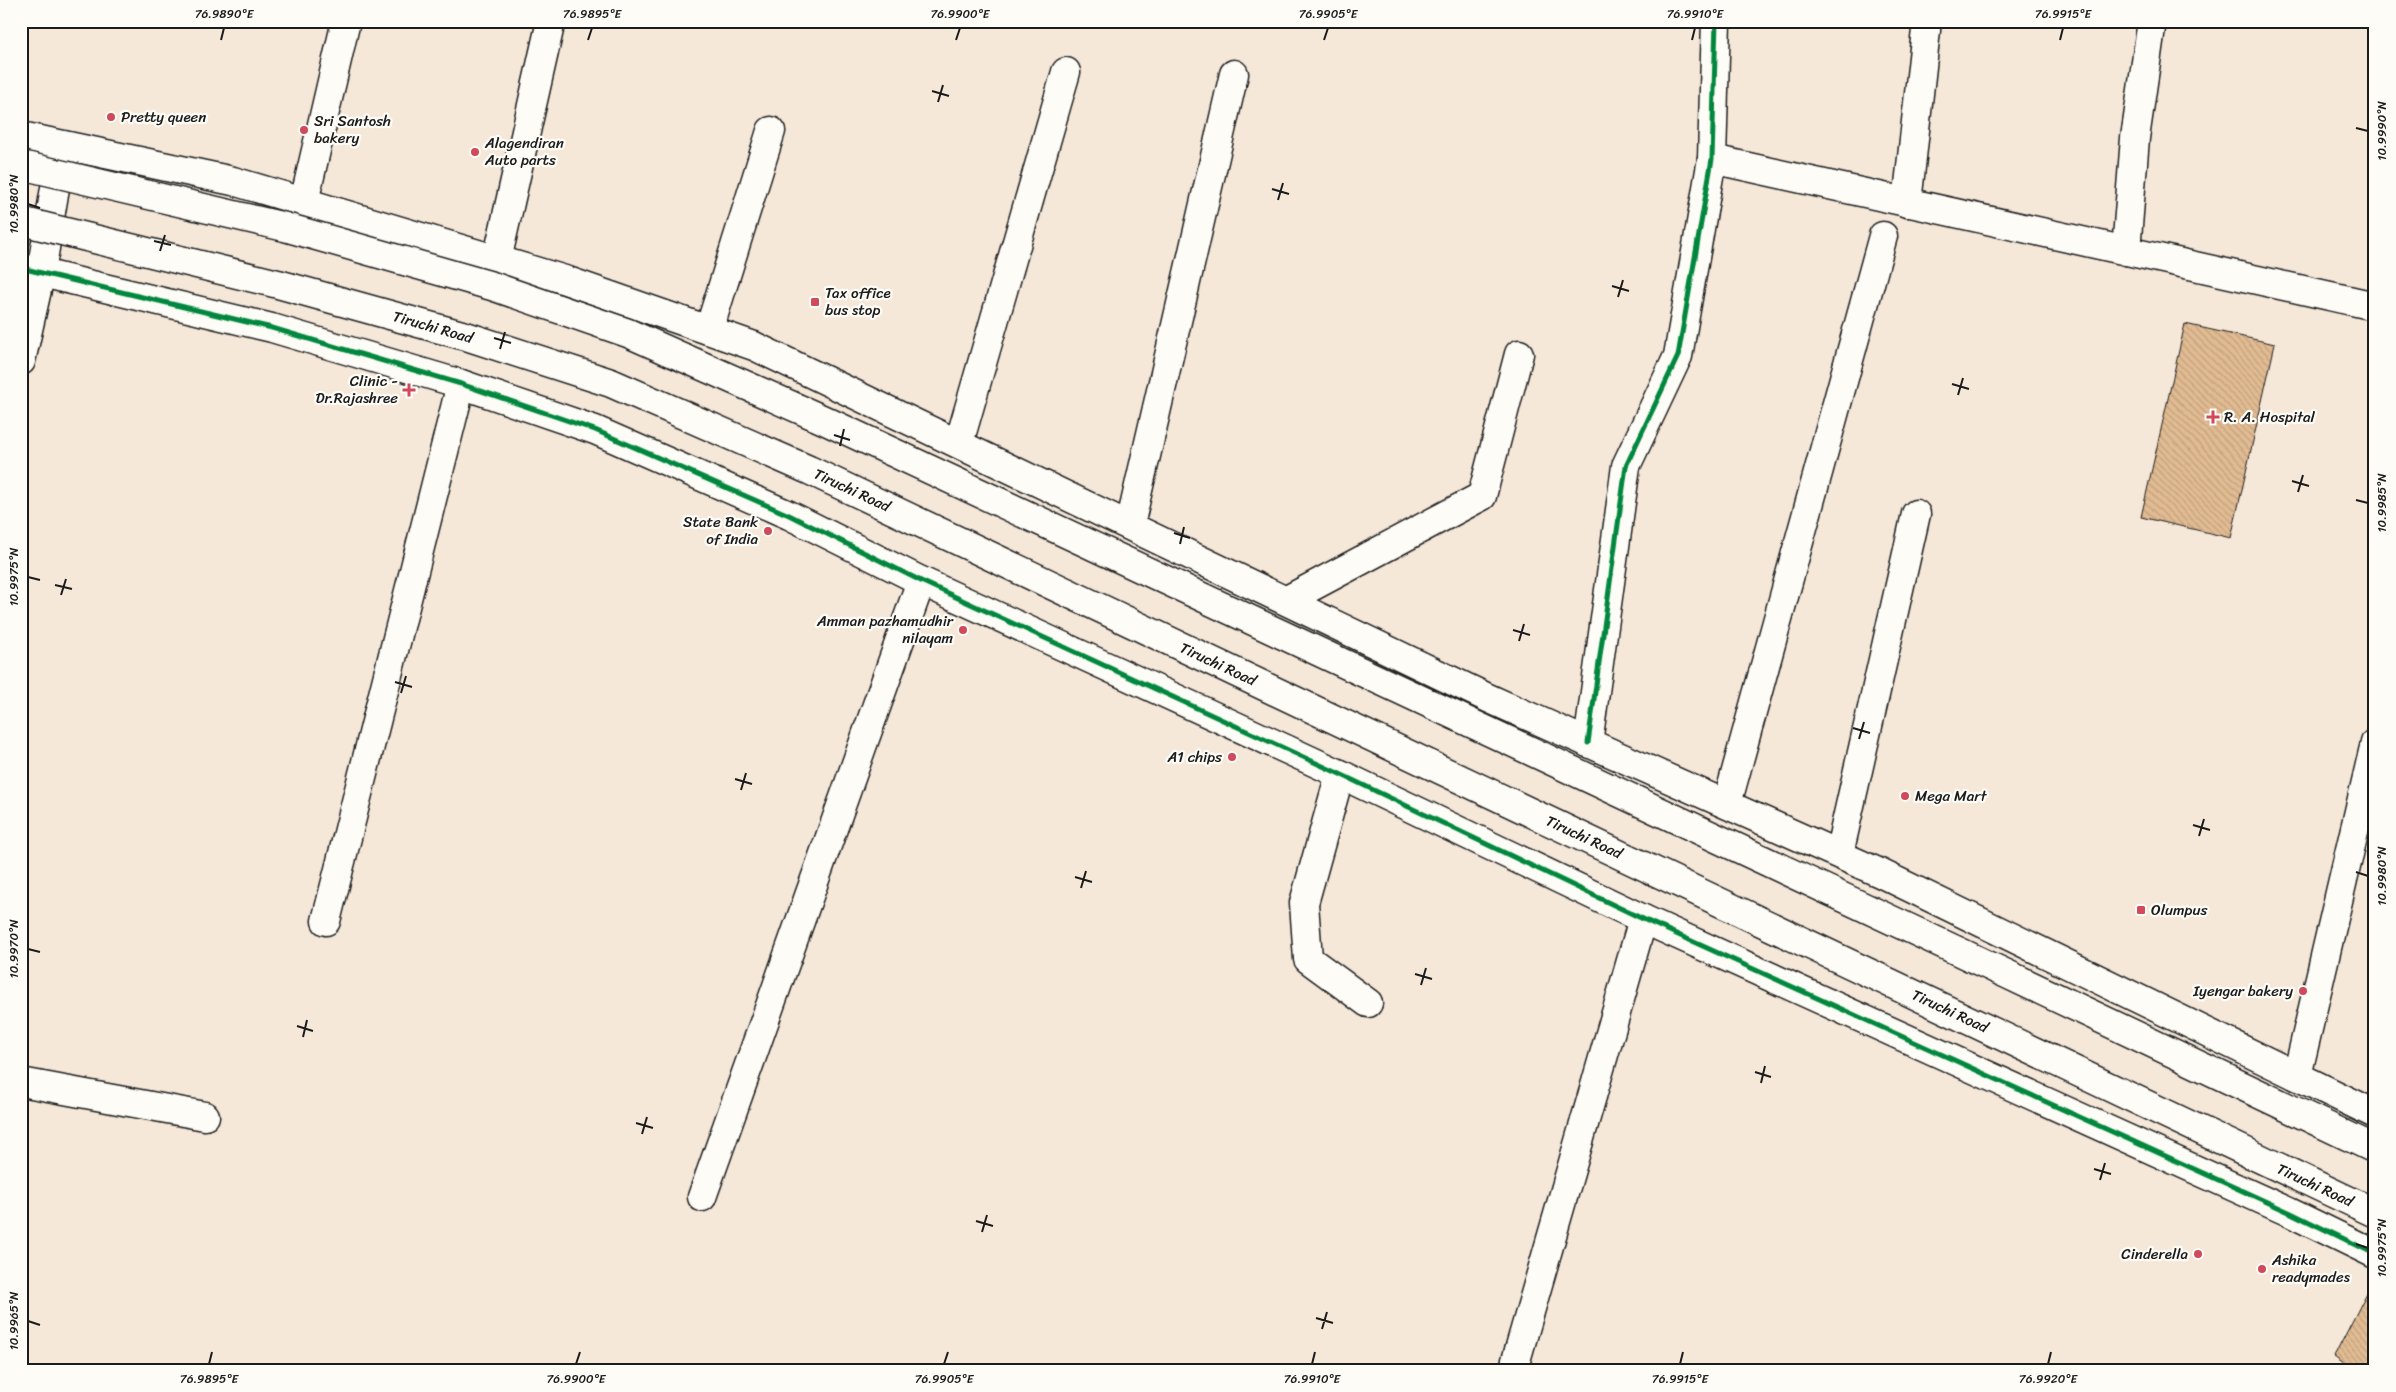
<svg xmlns="http://www.w3.org/2000/svg" width="2396" height="1392" viewBox="0 0 2396 1392" font-family="Sriracha,sans-serif">
<style>
.building{fill:url(#building-back-hatch);stroke:#1c1c1c}
.lines{fill:none;stroke-linecap:round;stroke-linejoin:round}
.minor-casing{stroke:#1c1c1c;stroke-width:31}
.minor{stroke:#fdfcf7;stroke-width:28}
.highway-bridge-casing{stroke:#1c1c1c;stroke-width:31;stroke-linecap:butt}
.highway-bridge{stroke:#fdfcf7;stroke-width:28}
.cycleway-casing{stroke:#fdfcf7;stroke-width:8}
.cycleway{stroke:#00873e;stroke-width:5}
.ticks{fill:none;stroke:#1c1c1c;stroke-width:2}
.poi-dot{fill:#d1495b;stroke:#fdfcf7;stroke-width:2}
.labels{text-anchor:middle;dominant-baseline:central;stroke-width:4.5;stroke-linejoin:round;paint-order:stroke}
.poi-label{font-size:15px;fill:#1c1c1c;stroke:#fdfcf7;text-anchor:start}
.street-label{font-size:15px;fill:#1c1c1c;stroke:#fdfcf7}
.neatline{fill:none;stroke:#1c1c1c;stroke-width:2}
.ticks-label{font-size:12px;text-anchor:middle;fill:#1c1c1c}
</style>
<defs>
<pattern id="building-back-hatch" width="6" height="6" patternUnits="userSpaceOnUse" patternTransform="scale(1.25)"><rect width="6" height="6" fill="#e1bb92"/><path d="M-1 5l2 2M0 0l6 6M5-1l2 2" fill="none" stroke="#c0a07d"/></pattern>
</defs>
<rect width="100%" height="100%" fill="#f5e8d9"/>
<filter id="ink" filterUnits="userSpaceOnUse"><feTurbulence type="fractalNoise" baseFrequency=".02" numOctaves="2"/><feDisplacementMap in="SourceGraphic" scale="10" xChannelSelector="R" yChannelSelector="G"/><feConvolveMatrix kernelMatrix="1 2 1 2 8 2 1 2 1" color-interpolation-filters="sRGB"/></filter>
<g filter="url(#ink)">
<g class="building">
<polygon points="2185,324 2275,344 2231,538 2141,517"/>
<polygon points="2375,1277 2375,1371 2354,1371 2334,1357"/>
</g>
<g class="lines">
<defs>
<g id="minor">
<polyline points="21,136 233,181 565,280 754,346 1488,698 1880,873 2375,1114"/>
<polyline points="1712,159 2375,306"/>
<polyline points="304,202 346,21"/>
<polyline points="1907,203 1927,21"/>
<polyline points="2126,251 2135,138 2152,21"/>
<polyline points="497,260 551,21"/>
<polyline points="21,268 272,328 461,384 595,430 789,515 921,581 1340,774 1643,919 2289,1212 2375,1254"/>
<polyline points="709,330 771,131"/>
<polyline points="21,361 41,272 61,152"/>
<polyline points="959,443 1066,72"/>
<polyline points="1130,525 1234,74"/>
<polyline points="1287,600 1482,496 1519,354"/>
<polyline points="1588,743 1626,466 1678,356 1712,159 1716,21"/>
<polyline points="1340,774 1304,903 1308,959 1368,1003"/>
<polyline points="1727,804 1883,236"/>
<polyline points="1839,854 1916,514"/>
<polyline points="326,921 461,384"/>
<polyline points="2297,1076 2375,743"/>
<polyline points="21,1082 205,1116"/>
<polyline points="702,1197 921,581"/>
<polyline points="1513,1371 1643,919"/>
</g>
</defs>
<use href="#minor" class="minor-casing"/>
<use href="#minor" class="minor"/>
<defs>
<g id="highway-bridge">
<polyline points="21,165 285,227 492,286 628,333 824,420 2011,976 2375,1149"/>
<polyline points="21,221 278,284 469,337 611,383 809,470 2375,1213"/>
</g>
</defs>
<use href="#highway-bridge" class="highway-bridge-casing"/>
<use href="#highway-bridge" class="highway-bridge"/>
<defs>
<g id="cycleway">
<polyline points="21,268 272,328 461,384 595,430 789,515 921,581 1340,774 1643,919 2289,1212 2375,1254"/>
<polyline points="1588,743 1626,466 1678,356 1712,159 1716,21"/>
</g>
</defs>
<use href="#cycleway" class="cycleway-casing"/>
<use href="#cycleway" class="cycleway"/>
</g>
</g>
<path class="ticks" d="M221,40L224,28M588,40L592,28M956,40L960,28M1324,40L1328,28M1692,40L1695,28M2060,40L2063,28M932,91L949,96M938,102L943,85M2356,128L2368,131M1272,189L1289,194M1278,200L1283,183M28,204L40,208M154,241L171,245M160,251L165,235M1612,286L1629,291M1618,297L1623,280M494,338L511,343M500,349L505,332M1952,384L1969,389M1958,395L1963,378M834,435L850,440M840,446L844,429M2292,481L2309,486M2298,492L2303,475M2356,500L2368,503M1174,533L1190,538M1180,544L1184,527M28,577L40,580M55,585L72,589M61,595L66,579M1513,630L1530,635M1519,641L1524,624M395,682L412,687M401,693L406,676M1853,728L1870,733M1859,739L1864,722M735,779L752,784M741,790L746,773M2193,825L2210,830M2199,836L2204,819M2356,872L2368,876M1075,877L1092,882M1081,888L1086,871M28,949L40,952M1415,974L1432,979M1421,985L1426,968M297,1026L313,1031M303,1037L307,1020M1755,1072L1771,1077M1761,1083L1765,1066M636,1123L653,1128M642,1134L647,1117M2094,1169L2111,1174M2100,1180L2105,1163M976,1221L993,1226M982,1232L987,1215M2356,1244L2368,1248M1316,1318L1333,1323M28,1321L40,1325M1322,1329L1327,1312M209,1364L212,1352M576,1364L580,1352M944,1364L948,1352M1312,1364L1315,1352M1680,1364L1683,1352M2048,1364L2051,1352"/>
<g class="poi-dot">
<circle cx="111" cy="117" r="5"/>
<circle cx="304" cy="130" r="5"/>
<circle cx="475" cy="152" r="5"/>
<rect x="810" y="297" width="10" height="10" rx="2.5"/>
<path d="M406.5 382.5h5v5h5v5h-5v5h-5v-5h-5v-5h5z"/>
<path d="M2210.5 409.5h5v5h5v5h-5v5h-5v-5h-5v-5h5z"/>
<circle cx="768" cy="531" r="5"/>
<circle cx="963" cy="630" r="5"/>
<circle cx="1232" cy="757" r="5"/>
<circle cx="1905" cy="796" r="5"/>
<rect x="2136" y="905" width="10" height="10" rx="2.5"/>
<circle cx="2303" cy="991" r="5"/>
<circle cx="2198" cy="1254" r="5"/>
<circle cx="2262" cy="1269" r="5"/>
</g>
<g class="labels">
<g class="poi-label">
<text x="121" y="117">Pretty queen</text>
<text x="314" y="121">Sri Santosh<tspan x="314" dy="17">bakery</tspan></text>
<text x="485" y="143">Alagendiran<tspan x="485" dy="17">Auto parts</tspan></text>
<text x="825" y="293">Tax office<tspan x="825" dy="17">bus stop</tspan></text>
<text x="398" y="381" text-anchor="end">Clinic -<tspan x="398" dy="17">Dr.Rajashree</tspan></text>
<text x="2224" y="417">R. A. Hospital</text>
<text x="758" y="522" text-anchor="end">State Bank<tspan x="758" dy="17">of India</tspan></text>
<text x="953" y="621" text-anchor="end">Amman pazhamudhir<tspan x="953" dy="17">nilayam</tspan></text>
<text x="1222" y="757" text-anchor="end">A1 chips</text>
<text x="1915" y="796">Mega Mart</text>
<text x="2151" y="910">Olumpus</text>
<text x="2293" y="991" text-anchor="end">Iyengar bakery</text>
<text x="2188" y="1254" text-anchor="end">Cinderella</text>
<text x="2272" y="1260">Ashika<tspan x="2272" dy="17">readymades</tspan></text>
</g>
<g class="street-label">
<text transform="translate(433 327) rotate(16)">Tiruchi Road</text>
<text transform="translate(852 490) rotate(25)">Tiruchi Road</text>
<text transform="translate(1218 664) rotate(25)">Tiruchi Road</text>
<text transform="translate(1584 837) rotate(25)">Tiruchi Road</text>
<text transform="translate(1950 1011) rotate(25)">Tiruchi Road</text>
<text transform="translate(2315 1185) rotate(25)">Tiruchi Road</text>
</g>
</g>
<rect width="2396" height="1392" fill="none" stroke="#fdfcf7" stroke-width="55"/>
<rect x="28" y="28" width="2340" height="1336" class="neatline"/>
<g class="ticks-label">
<text x="224" y="18">76.9890°E</text>
<text x="592" y="18">76.9895°E</text>
<text x="960" y="18">76.9900°E</text>
<text x="1328" y="18">76.9905°E</text>
<text x="1695" y="18">76.9910°E</text>
<text x="2063" y="18">76.9915°E</text>
<text transform="translate(2382 131) rotate(-90)" y="4">10.9990°N</text>
<text transform="translate(14 204) rotate(-90)" y="4">10.9980°N</text>
<text transform="translate(2382 503) rotate(-90)" y="4">10.9985°N</text>
<text transform="translate(14 577) rotate(-90)" y="4">10.9975°N</text>
<text transform="translate(2382 876) rotate(-90)" y="4">10.9980°N</text>
<text transform="translate(14 949) rotate(-90)" y="4">10.9970°N</text>
<text transform="translate(2382 1248) rotate(-90)" y="4">10.9975°N</text>
<text transform="translate(14 1321) rotate(-90)" y="4">10.9965°N</text>
<text x="209" y="1383">76.9895°E</text>
<text x="576" y="1383">76.9900°E</text>
<text x="944" y="1383">76.9905°E</text>
<text x="1312" y="1383">76.9910°E</text>
<text x="1680" y="1383">76.9915°E</text>
<text x="2048" y="1383">76.9920°E</text>
</g>
</svg>
